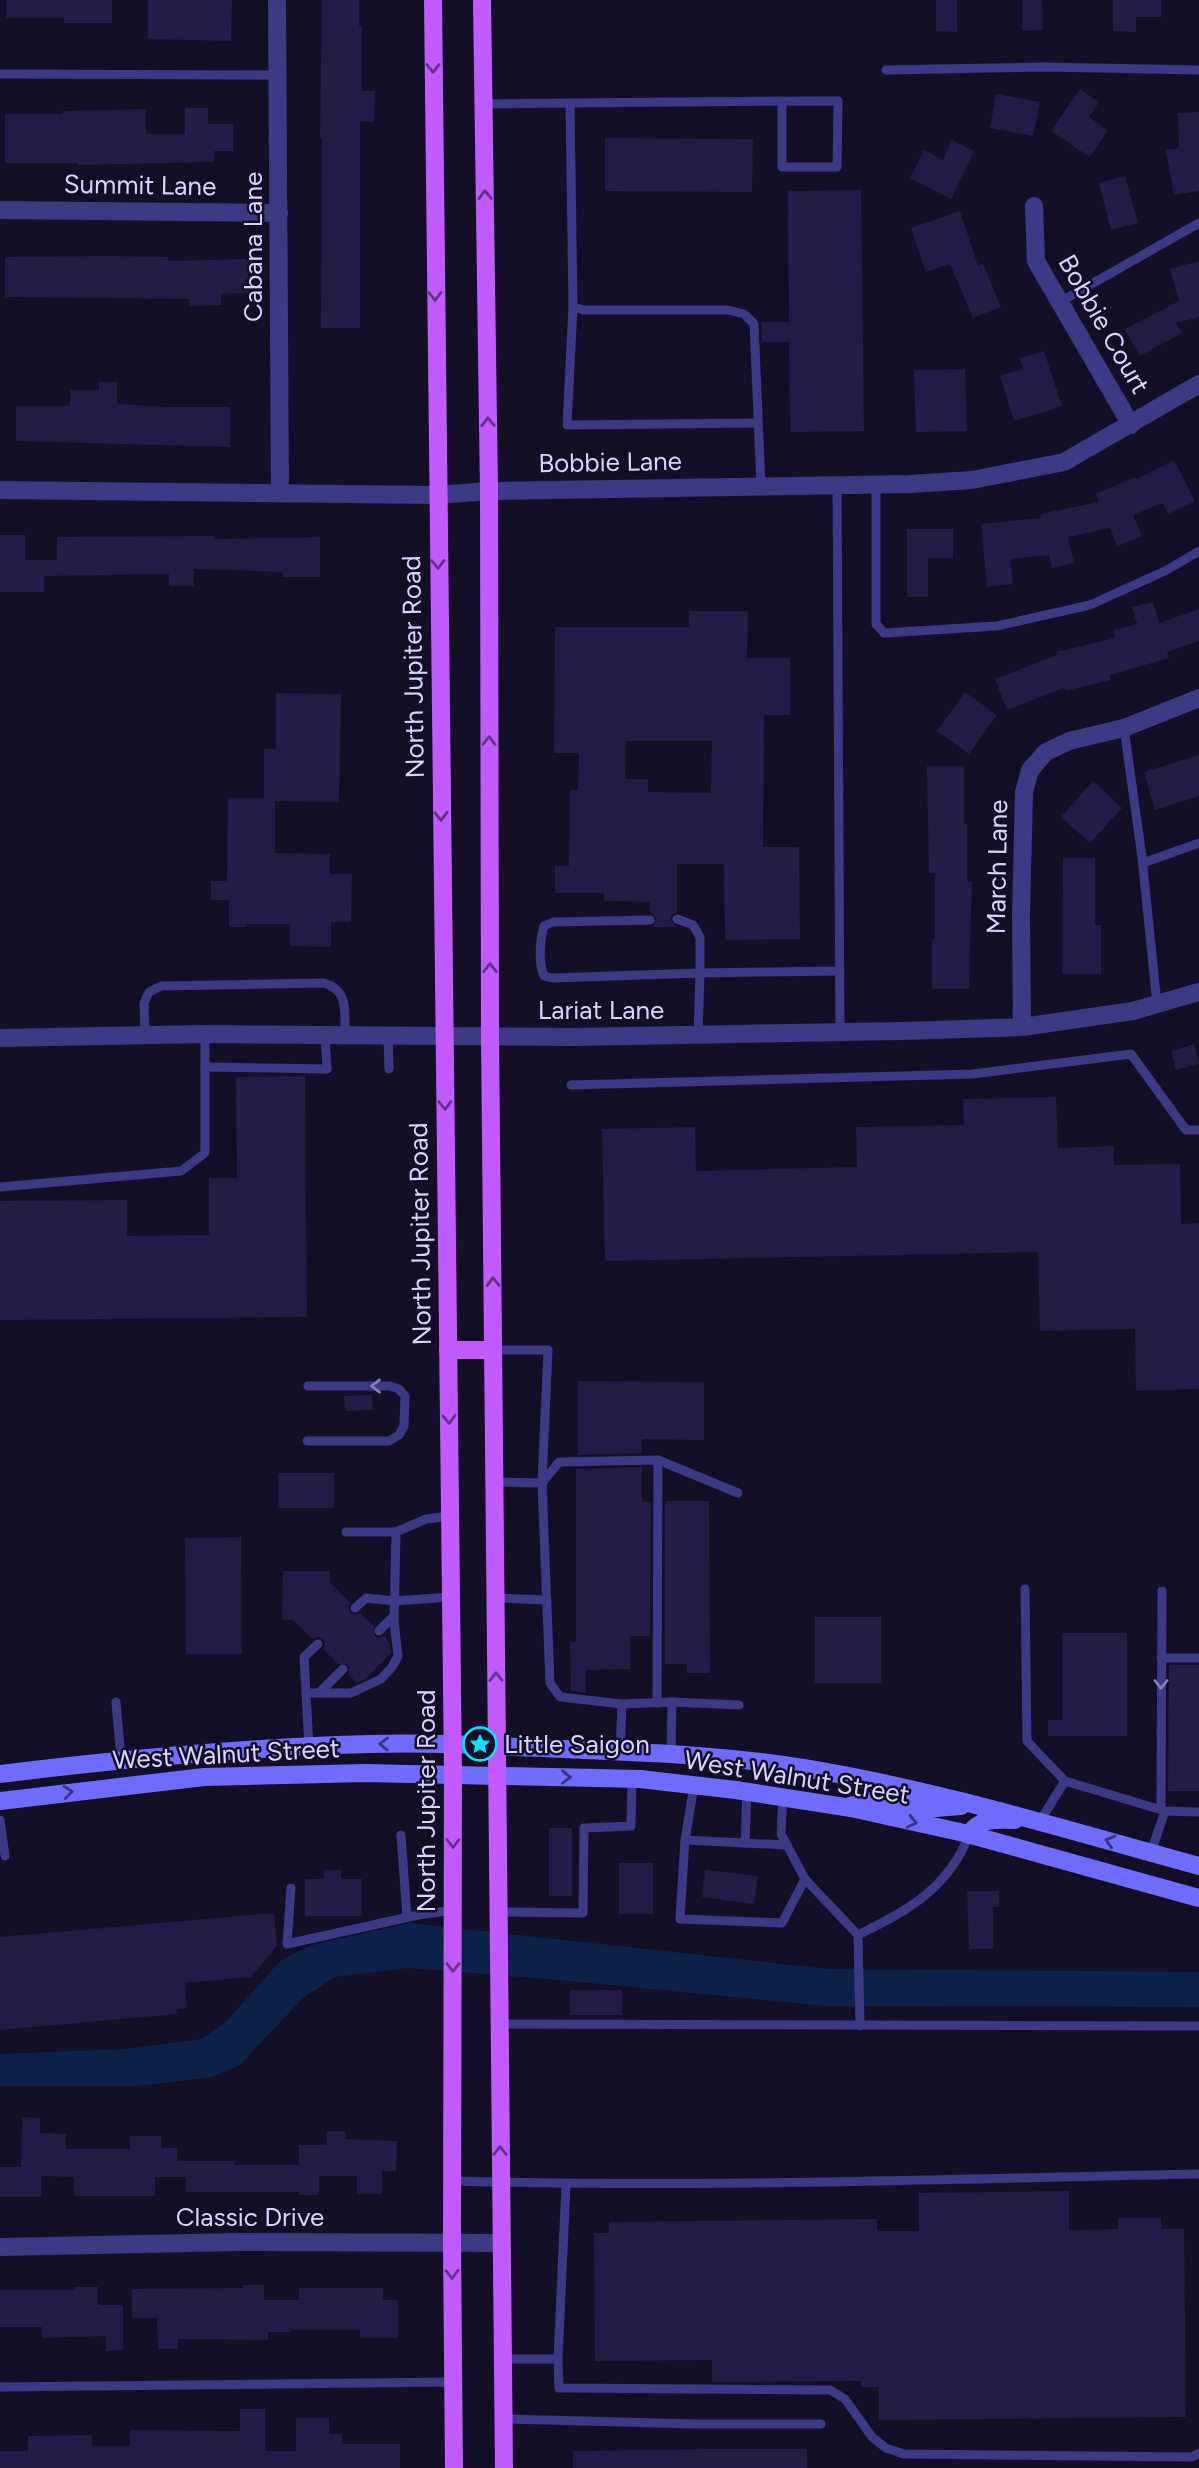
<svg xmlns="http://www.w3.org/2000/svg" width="1199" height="2468" viewBox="0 0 1199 2468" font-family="Figtree,sans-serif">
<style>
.water{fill:#0c2248}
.building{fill:#241b47;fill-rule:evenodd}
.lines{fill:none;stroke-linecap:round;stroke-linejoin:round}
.service{stroke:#3d3a85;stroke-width:9}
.minor{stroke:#3d3a85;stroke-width:18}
.secondary{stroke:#6f6bff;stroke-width:18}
.primary{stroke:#c25bff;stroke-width:18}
.oneway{stroke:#623188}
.oneway2{stroke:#837fbc}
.oneway3{stroke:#38347d}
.labels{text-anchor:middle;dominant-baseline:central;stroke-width:5;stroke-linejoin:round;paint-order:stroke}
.street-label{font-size:26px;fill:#d9d4ff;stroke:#130f26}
.poi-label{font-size:26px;fill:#d9d4ff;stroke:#130f26;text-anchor:start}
</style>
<rect width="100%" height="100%" fill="#130f26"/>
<polygon class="water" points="410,1923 828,1969 1199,1972 1199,2007 826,2006 559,1980 408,1968 335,1977 303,1998 240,2065 212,2077 138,2086 0,2086 0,2054 126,2049 201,2039 225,2023 281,1960 312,1945"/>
<g class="building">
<polygon points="6,0 112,0 112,23 64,23 64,18 6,18"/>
<polygon points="148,0 232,0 231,41 148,39"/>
<polygon points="322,0 359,0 359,26 362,26 362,91 375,91 374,122 360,121 360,328 321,328 322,138 320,138"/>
<polygon points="936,0 957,0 957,32 936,31"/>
<polygon points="1022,0 1042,0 1043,30 1022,31"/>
<polygon points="1113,0 1161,0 1161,17 1136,17 1136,32 1113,31"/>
<polygon points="1080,89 1099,102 1089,117 1108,130 1090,157 1051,131"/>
<polygon points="996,94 1040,102 1033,136 990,128"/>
<polygon points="185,108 208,108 208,124 233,124 233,151 214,151 214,162 78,165 78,163 5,163 5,114 63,114 63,111 146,109 146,134 185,134"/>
<polygon points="1199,112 1199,191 1174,195 1166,150 1179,148 1178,113"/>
<polygon points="605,138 753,139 752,192 605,191"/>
<polygon points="952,140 974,151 951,199 910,178 924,150 943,160"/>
<polygon points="1125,176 1138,223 1111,230 1099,183"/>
<polygon points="861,190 864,431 790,432 789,342 762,342 761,322 789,322 788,191"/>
<polygon points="960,211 978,266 983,264 1001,307 973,318 950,264 926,272 911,228"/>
<polygon points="112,256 168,257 168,261 248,259 249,293 221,294 221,305 189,306 189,299 5,297 5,257"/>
<polygon points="1199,261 1199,317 1176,323 1182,333 1140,356 1125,329 1179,301 1170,269"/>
<polygon points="1044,351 1062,406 1014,421 1000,376 1023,369 1020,358"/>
<polygon points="965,369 967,431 916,432 914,370"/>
<polygon points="99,382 117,382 117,404 168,407 230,407 230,447 16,441 16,406 70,406 70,390 99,390"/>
<polygon points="1174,460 1195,501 1168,514 1162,503 1133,515 1142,536 1117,546 1110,528 1068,537 1074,563 1052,568 1049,555 1010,559 1013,584 987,587 981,524 1041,518 1040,514 1099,502 1096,494 1135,477 1136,479"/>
<polygon points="907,529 953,529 953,558 928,558 928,597 907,597"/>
<polygon points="0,535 25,535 25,560 57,560 57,537 214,536 214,539 320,537 320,577 283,577 283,572 194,569 194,586 169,586 169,574 44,576 44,592 0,592"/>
<polygon points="1153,602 1159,623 1199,609 1199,641 1167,652 1169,658 1110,675 1111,680 1065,691 1064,688 1007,710 995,679 1057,655 1056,652 1115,638 1113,630 1137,624 1132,607"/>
<path d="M689,611H748L747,658H790V715H764L763,847H799L800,939L725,940L724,864H677V912L672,914L670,919L676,927H652L657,919L650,913V902L604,901V893H555V866H569L570,790H578L579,753H554L555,627H689ZM626,741H712L711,793L648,792V779H625Z"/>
<polygon points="965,692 997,715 969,754 937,731"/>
<polygon points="276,693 341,694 339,802 275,801 275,853 330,854 330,874 352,874 351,922 331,922 331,947 290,946 290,924 247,924 247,927 229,927 229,900 211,900 211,881 227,881 228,798 264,798 264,749 276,749"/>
<polygon points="1199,755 1199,796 1155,810 1144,772"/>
<polygon points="927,766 964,766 964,824 967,824 967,881 972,881 969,989 932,989 932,939 935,939 935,873 929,873"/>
<polygon points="1093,781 1122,808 1090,843 1061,817"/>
<polygon points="1063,858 1095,858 1095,925 1101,925 1101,974 1062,974"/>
<polygon points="1194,1044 1199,1064 1176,1070 1171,1051"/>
<polygon points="305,1076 307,1317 0,1320 0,1201 127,1200 127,1236 209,1235 209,1178 237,1178 236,1077"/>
<polygon points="1056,1097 1058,1148 1114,1146 1114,1165 1180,1164 1181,1224 1199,1223 1199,1389 1136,1391 1135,1329 1040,1331 1038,1252 605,1261 602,1129 695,1127 696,1171 857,1167 856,1127 964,1125 963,1099"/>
<polygon points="578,1381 704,1382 704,1440 642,1439 642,1453 578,1455"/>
<polygon points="372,1395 373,1410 345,1411 344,1396"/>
<polygon points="642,1467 642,1502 651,1502 650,1636 630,1636 630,1669 586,1670 586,1693 571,1691 570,1642 576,1642 576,1469"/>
<rect x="278" y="1473" width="56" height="35"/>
<polygon points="665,1501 709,1501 710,1673 687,1673 687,1664 665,1664"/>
<polygon points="241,1537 242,1654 186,1654 185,1538"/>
<polygon points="283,1571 330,1571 330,1582 350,1603 348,1607 349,1612 356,1615 360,1613 374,1626 374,1635 378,1638 384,1636 389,1642 391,1653 365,1679 357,1683 348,1674 350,1668 347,1664 338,1664 323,1649 325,1643 323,1639 317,1637 313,1639 293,1620 282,1620"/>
<rect x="815" y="1617" width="66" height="66"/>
<polygon points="1062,1633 1127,1633 1127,1736 1048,1736 1048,1720 1062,1720"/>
<polygon points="1169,1665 1199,1665 1199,1791 1168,1791"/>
<rect x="549" y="1828" width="23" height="68"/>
<rect x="619" y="1863" width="34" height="51"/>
<polygon points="324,1870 341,1870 341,1879 362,1879 362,1916 305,1916 305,1879 324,1879"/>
<polygon points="705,1870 758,1876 754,1904 702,1897"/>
<polygon points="967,1891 999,1891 999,1907 993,1907 993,1949 969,1949"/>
<polygon points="274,1913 277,1946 251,1977 185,1983 187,2008 176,2009 177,2014 0,2030 0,1937"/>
<rect x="570" y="1990" width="52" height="25"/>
<polygon points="22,2117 40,2118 40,2133 66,2134 66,2149 130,2149 130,2136 161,2136 161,2148 177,2148 177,2161 234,2161 234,2165 299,2165 299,2145 327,2145 327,2131 345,2131 345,2139 397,2141 396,2171 382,2171 382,2194 357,2194 357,2176 319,2176 319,2195 299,2195 299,2192 186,2192 186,2177 155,2177 155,2196 74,2196 74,2177 41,2176 41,2197 0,2197 0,2167 21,2167"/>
<polygon points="1069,2191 1069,2230 1118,2229 1118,2218 1161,2218 1161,2229 1184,2229 1186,2417 879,2420 879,2387 861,2387 861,2381 712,2382 712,2360 595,2361 594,2233 609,2233 609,2222 877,2219 877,2231 919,2231 919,2193"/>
<polygon points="243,2285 264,2285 264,2300 299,2300 299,2288 383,2288 383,2300 398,2300 398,2338 360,2338 360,2330 290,2330 290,2332 268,2332 268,2340 178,2339 178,2349 158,2349 157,2318 132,2318 132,2289 243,2288"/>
<polygon points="75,2287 98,2287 98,2305 123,2305 123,2350 106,2351 106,2336 42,2338 42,2327 0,2327 0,2290 75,2290"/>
<polygon points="240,2409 265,2409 265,2451 296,2451 296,2418 329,2418 329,2434 342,2434 342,2444 400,2444 400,2468 0,2468 0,2451 28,2451 28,2436 92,2435 92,2446 130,2446 130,2430 240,2431"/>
<polygon points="703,2449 807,2449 807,2468 573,2468 573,2451"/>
</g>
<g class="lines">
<g class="service">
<polyline points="886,70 1045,67 1199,70"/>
<polyline points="0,74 277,75"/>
<path d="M570,103C659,102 749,101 838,101L837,167H782V101"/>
<polyline points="484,104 570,103 573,307 567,425 758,423"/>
<polyline points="1060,302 1199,223"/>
<polyline points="573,307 584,310 728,310 744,314 754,324 761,486"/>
<polyline points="837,485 840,1033"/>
<polyline points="876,485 876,624 884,633 997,626 1090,605 1167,570 1199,551"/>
<polyline points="1124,728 1142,857 1157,1004"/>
<polyline points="1143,863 1199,843"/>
<path d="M650,920L553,922L544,926C540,939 538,963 544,976L552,978L700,973V937L693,925L677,919"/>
<path d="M145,1034L144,1003L149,992L161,986L324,983C350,991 344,1012 345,1035"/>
<polyline points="388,1036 389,1069"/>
<polyline points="698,1036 700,973 840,971"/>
<polyline points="205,1067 327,1069 325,1035"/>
<polyline points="571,1085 973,1074 1131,1054 1186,1130 1199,1130"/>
<polyline points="0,1187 181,1171 205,1153 205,1034"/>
<polyline points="493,1350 548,1350 542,1483 550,1683 560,1697 622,1704 672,1702 739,1705"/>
<polyline points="307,1441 389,1441 399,1435 404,1426 405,1396 399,1389 390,1386 308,1386"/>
<polyline points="495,1482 542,1483 559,1462 658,1460 738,1493"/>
<polyline points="346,1532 396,1532 426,1519 450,1516"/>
<polyline points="1025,1589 1027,1741 1065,1781 1165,1811 1199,1812"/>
<polyline points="496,1598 547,1600"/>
<polyline points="355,1608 366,1598 394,1601 451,1597"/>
<polyline points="379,1631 394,1616"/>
<polyline points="1161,1658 1199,1658"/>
<polyline points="306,1693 351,1693 381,1679 392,1667 398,1656 394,1622 396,1532"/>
<polyline points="319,1693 343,1669"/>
<polyline points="116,1702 121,1759"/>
<polyline points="657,1703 658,1460"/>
<polyline points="309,1747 304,1657 318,1644"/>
<polyline points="620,1752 622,1704"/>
<polyline points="671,1755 672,1702"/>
<polyline points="694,1785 685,1840 745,1843 747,1791"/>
<polyline points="783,1796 781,1834 805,1879 858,1935 860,2026"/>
<polyline points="1161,1809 1162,1591"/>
<polyline points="0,1820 5,1856"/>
<polyline points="1040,1821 1065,1781"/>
<polyline points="401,1835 407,1917"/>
<polyline points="685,1840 680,1919 782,1923 805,1879"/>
<polyline points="745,1843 787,1845"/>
<polyline points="1151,1852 1165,1811"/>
<polyline points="291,1888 287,1944 418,1915 453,1910"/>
<polyline points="499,1912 583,1913 584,1828 631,1826 632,1779"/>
<path d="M858,1935C907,1911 948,1889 969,1835"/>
<polyline points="499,2024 1199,2026"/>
<path d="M452,2181C701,2188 950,2179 1199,2174"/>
<polyline points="566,2185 558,2359 559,2388 830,2390 845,2399 872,2437 886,2448 904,2454 1192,2457 1199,2453"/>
<polyline points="503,2359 558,2359"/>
<polyline points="0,2387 453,2382"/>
<polyline points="504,2419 695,2424 821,2424"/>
</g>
<g class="minor">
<polyline points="277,0 280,493"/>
<polyline points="1034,206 1036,261 1131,425"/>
<polyline points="0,210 279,213"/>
<polyline points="0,490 437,495 489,491 910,484 972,480 1064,462 1199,384"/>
<polyline points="1022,1027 1021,915 1024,792 1030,770 1046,752 1069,741 1124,728 1199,698"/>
<polyline points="0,1038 205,1034 573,1037 902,1031 1022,1027 1133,1011 1199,992"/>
<polyline points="0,2247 238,2242 501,2243"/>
</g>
<g class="secondary">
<path d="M0,1774C123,1759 246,1747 371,1744C442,1742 513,1747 584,1750C657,1753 731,1756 803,1768C938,1790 1067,1830 1199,1866"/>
<polyline points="0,1801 204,1777 365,1773 640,1779 736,1790 851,1808 964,1833 1199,1898"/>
<polyline points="850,1806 879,1799 922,1809 961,1806 964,1802"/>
<path d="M969,1835C979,1817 998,1820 1015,1820"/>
</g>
<g class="primary">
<polyline points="433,0 453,1775 452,2243 454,2468"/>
<polyline points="482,0 489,491 490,1036 504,2468"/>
<polyline points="448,1350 493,1350"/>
</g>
</g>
<defs><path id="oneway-chevron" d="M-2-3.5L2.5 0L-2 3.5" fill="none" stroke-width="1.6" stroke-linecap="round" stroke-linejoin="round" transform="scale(1.75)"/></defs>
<g class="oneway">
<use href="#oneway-chevron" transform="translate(433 68) rotate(90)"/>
<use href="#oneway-chevron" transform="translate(485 195) rotate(-91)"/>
<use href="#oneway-chevron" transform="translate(435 296) rotate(90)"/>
<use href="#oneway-chevron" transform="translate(488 422) rotate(-91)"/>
<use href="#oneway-chevron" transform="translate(438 564) rotate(89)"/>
<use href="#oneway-chevron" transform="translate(489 741) rotate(-90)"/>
<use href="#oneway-chevron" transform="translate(441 816) rotate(89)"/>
<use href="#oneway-chevron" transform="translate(490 968) rotate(-90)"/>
<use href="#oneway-chevron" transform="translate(445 1105) rotate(89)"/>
<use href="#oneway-chevron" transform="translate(493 1282) rotate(-91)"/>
<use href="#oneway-chevron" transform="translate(449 1419) rotate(89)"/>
<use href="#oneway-chevron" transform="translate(496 1677) rotate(-91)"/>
<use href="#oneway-chevron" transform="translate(453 1843) rotate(90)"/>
<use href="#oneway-chevron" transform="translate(453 1967) rotate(90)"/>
<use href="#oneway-chevron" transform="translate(500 2151) rotate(-90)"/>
<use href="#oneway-chevron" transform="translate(452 2274) rotate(89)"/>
</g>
<g class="oneway2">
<use href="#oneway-chevron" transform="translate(376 1386) rotate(180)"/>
<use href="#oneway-chevron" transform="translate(1161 1684) rotate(90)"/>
</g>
<g class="oneway3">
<use href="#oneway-chevron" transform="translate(384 1744) rotate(-179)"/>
<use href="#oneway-chevron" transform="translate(566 1777) rotate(1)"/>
<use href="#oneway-chevron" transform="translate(68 1792) rotate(-7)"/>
<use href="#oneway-chevron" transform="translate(912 1822) rotate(13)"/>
<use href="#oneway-chevron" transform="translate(1110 1841) rotate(-164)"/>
</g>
<defs>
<symbol id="sight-ring" viewBox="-11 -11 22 22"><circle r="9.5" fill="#130f26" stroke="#00e5ff" stroke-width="1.5"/><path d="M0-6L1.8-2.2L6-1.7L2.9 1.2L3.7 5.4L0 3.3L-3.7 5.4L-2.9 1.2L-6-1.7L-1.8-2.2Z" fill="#00e5ff"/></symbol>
</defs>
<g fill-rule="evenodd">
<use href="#sight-ring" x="461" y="1725" width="38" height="38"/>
</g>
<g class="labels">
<g class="street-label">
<text transform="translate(140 185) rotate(1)">Summit Lane</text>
<text transform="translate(253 247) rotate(-90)">Cabana Lane</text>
<text transform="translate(1104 324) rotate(60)">Bobbie Court</text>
<text transform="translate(610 462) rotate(-1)">Bobbie Lane</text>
<text transform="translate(413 667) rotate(-91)">North Jupiter Road</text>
<text transform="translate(997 867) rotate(-89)">March Lane</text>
<text x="601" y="1010">Lariat Lane</text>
<text transform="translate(420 1234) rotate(-91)">North Jupiter Road</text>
<text transform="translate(226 1754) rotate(-3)">West Walnut Street</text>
<text transform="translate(797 1777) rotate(9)">West Walnut Street</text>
<text transform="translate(426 1801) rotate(-90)">North Jupiter Road</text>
<text x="250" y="2217">Classic Drive</text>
</g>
<g class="poi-label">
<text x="504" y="1744">Little Saigon</text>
</g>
</g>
</svg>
